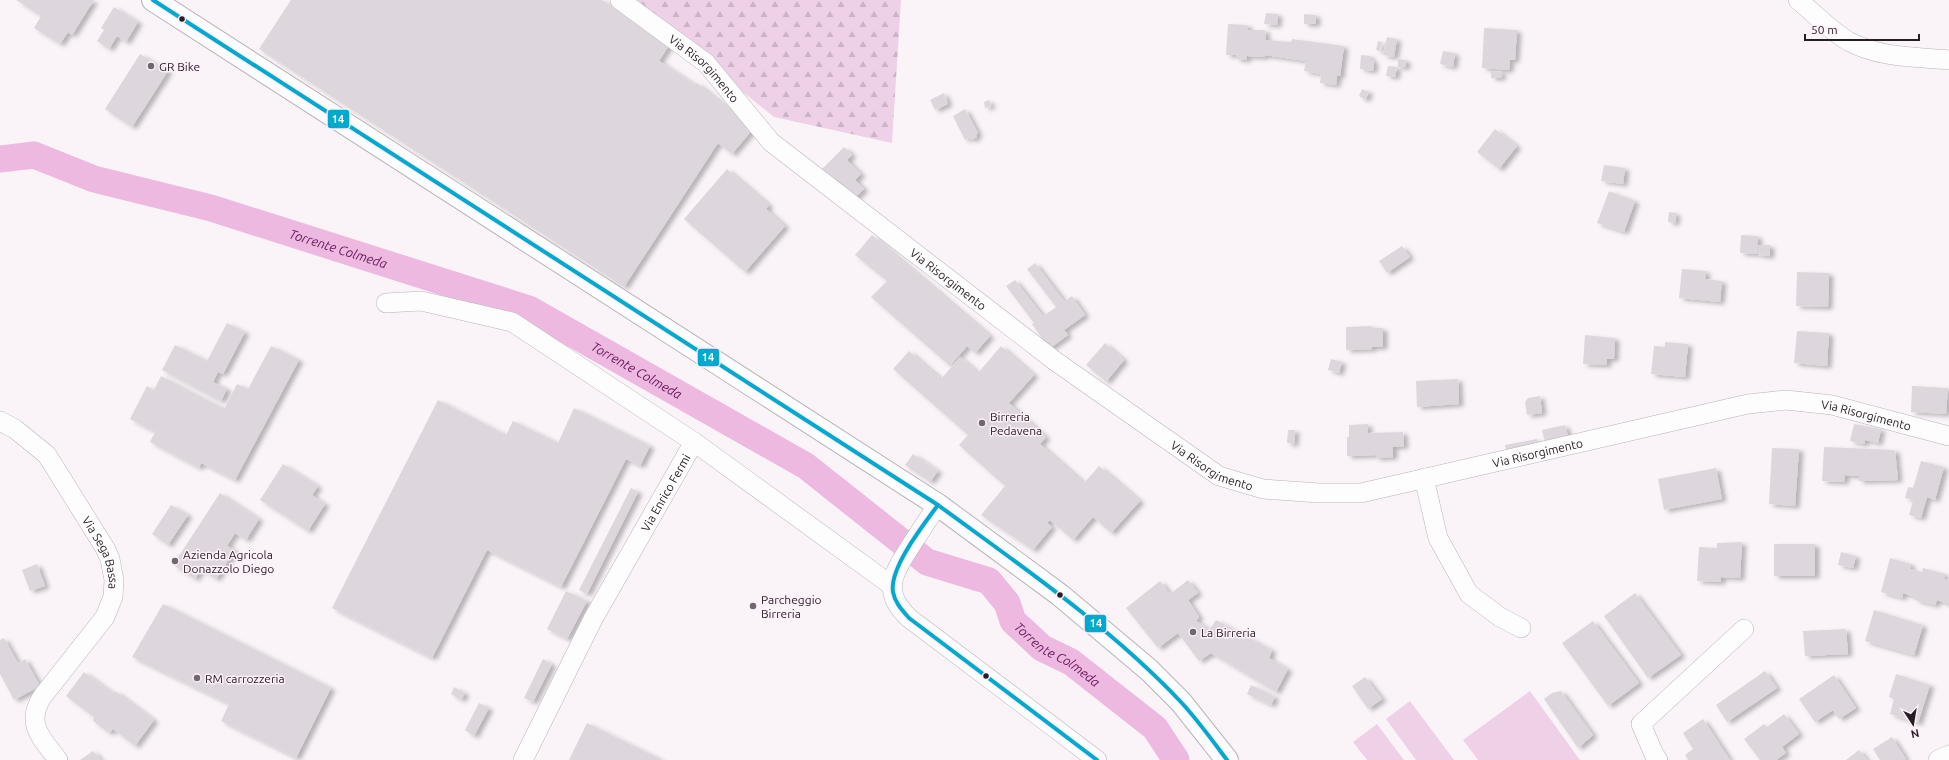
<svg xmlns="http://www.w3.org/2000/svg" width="1949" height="760" viewBox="0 0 1949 760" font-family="Ubuntu,sans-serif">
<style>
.green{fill:#efd1e7}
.forest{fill:url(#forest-firs)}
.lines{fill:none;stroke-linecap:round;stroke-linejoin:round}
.river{stroke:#edb9e1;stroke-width:27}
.building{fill:#ddd6dc;filter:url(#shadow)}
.minor-casing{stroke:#b9b3b8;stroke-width:20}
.major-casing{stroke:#b9b3b8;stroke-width:24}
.minor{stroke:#fefdfe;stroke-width:19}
.major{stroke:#fefdfe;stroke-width:22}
.bus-1-casing{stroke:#fef0fa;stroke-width:7}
.bus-1{stroke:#00a9ce;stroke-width:4}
.bus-dot{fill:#251d23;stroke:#fef0fa;stroke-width:1.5}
.poi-dot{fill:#70686e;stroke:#fef0fa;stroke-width:1.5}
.labels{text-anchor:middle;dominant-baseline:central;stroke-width:3;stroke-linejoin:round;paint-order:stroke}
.poi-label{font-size:12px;fill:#251d23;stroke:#fef0fa;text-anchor:start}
.street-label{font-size:12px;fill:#251d23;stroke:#fef0fa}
.water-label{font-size:13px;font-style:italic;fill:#67135a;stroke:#fef0fa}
.line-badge{stroke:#fef0fa;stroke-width:1.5}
.badge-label{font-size:11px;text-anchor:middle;font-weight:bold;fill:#fff}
</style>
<defs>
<pattern id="forest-firs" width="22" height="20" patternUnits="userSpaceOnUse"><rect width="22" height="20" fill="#efd1e7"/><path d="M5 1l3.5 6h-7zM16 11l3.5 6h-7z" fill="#cdb3c6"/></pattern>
<filter id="shadow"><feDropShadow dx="4.5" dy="2.5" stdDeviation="2" flood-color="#0004"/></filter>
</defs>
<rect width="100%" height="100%" fill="#faf4f9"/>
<g class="green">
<polygon points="1530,691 1580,760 1478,760 1463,740"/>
<polygon points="1410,701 1454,760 1416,760 1386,719"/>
<polygon points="1377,724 1404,760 1367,760 1353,742"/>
</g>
<polygon class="forest" points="629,0 901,0 892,143 774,117"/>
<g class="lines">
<path class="river" id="s1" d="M0,159L34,155L94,179L211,208L529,309L806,466L927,562L989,581L1007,603L1013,621L1042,648L1071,662L1155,728L1176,760"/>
</g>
<g class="building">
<polygon points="16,0 94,0 72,35 68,32 60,44 34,28 41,16"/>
<polygon points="291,0 602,0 670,44 659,61 695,85 697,83 753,129 732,154 718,143 624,287 259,49"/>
<polygon points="114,7 138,22 126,42 117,36 109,49 97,41 104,30 101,28"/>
<polygon points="1266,13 1278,14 1277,25 1264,24"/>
<polygon points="1304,14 1316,15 1316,24 1304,24"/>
<polygon points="1228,24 1248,25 1248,30 1265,30 1266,40 1291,42 1292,39 1344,46 1340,76 1337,76 1336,85 1320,83 1321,74 1304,71 1306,61 1265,55 1264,57 1247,56 1246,60 1236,59 1236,55 1226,55"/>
<polygon points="1484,28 1517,30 1515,60 1510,60 1509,70 1482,68"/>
<polygon points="1387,37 1397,39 1394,57 1383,55"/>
<polygon points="1378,41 1382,42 1380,51 1376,50"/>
<polygon points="1443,51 1455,53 1453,67 1440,64"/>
<polygon points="140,54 168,71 132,127 105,109"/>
<polygon points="1361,55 1371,56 1370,60 1374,61 1373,71 1360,69"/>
<polygon points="1398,59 1406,60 1406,67 1398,67"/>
<polygon points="1388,66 1397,67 1395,77 1386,76"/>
<polygon points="1491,71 1502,72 1501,78 1491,78"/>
<polygon points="1362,89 1369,92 1365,100 1359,96"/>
<polygon points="944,93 948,104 935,110 930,100"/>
<polygon points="989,100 991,106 985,108 984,102"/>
<polygon points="965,109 978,133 976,134 977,137 971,140 970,137 965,140 953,116"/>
<polygon points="1495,129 1517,146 1499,169 1477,152"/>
<polygon points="844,147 852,155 847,160 861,174 855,180 864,189 853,200 821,170"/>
<polygon points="1604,165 1625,168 1623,184 1601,181"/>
<polygon points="727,169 769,205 766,209 785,226 745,272 684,219"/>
<polygon points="1609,191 1635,201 1624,232 1597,223"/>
<polygon points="1669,212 1676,213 1675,223 1668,222"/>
<polygon points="872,235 990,336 975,353 967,346 950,366 871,297 887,281 855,255"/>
<polygon points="1741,235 1758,236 1757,254 1740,253"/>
<polygon points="1758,245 1770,245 1770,256 1758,255"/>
<polygon points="1402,246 1410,257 1387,273 1379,261"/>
<polygon points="1035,263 1064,301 1056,307 1027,269"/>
<polygon points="1682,269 1706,271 1705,279 1722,281 1720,302 1679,298"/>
<polygon points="1797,272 1829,273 1828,307 1796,306"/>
<polygon points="1015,280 1043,316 1036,321 1072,296 1085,315 1064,330 1068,335 1049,349 1032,324 1034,323 1006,286"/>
<polygon points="227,323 245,332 223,374 218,372 213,382 227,389 221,401 162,370 175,345 207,361"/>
<polygon points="1372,326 1372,328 1383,328 1383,347 1372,347 1372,349 1346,350 1346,327"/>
<polygon points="1797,331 1829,333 1827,366 1794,363"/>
<polygon points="1585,335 1615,338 1614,359 1607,359 1607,365 1583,364"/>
<polygon points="1665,342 1688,344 1685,377 1651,374 1654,346 1665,347"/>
<polygon points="1105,343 1124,360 1106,382 1086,365"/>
<polygon points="271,346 299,360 235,480 201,463 199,468 150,442 155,432 130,419 147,386 154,390 161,376 224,409 237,384 248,389"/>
<polygon points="1001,346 1034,375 1009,403 1046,437 1040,444 1084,483 1099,466 1140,501 1111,533 1093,517 1073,540 1050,520 1047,523 1052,527 1033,550 981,515 1005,486 959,445 968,435 893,369 909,351 941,379 960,357 978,373"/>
<polygon points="1331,359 1342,362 1339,373 1328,370"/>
<polygon points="1458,379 1459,404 1417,407 1416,381"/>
<polygon points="1912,386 1948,388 1946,414 1911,412"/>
<polygon points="1540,396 1542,413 1527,415 1525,402 1528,398"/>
<polygon points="438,400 506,435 513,421 558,443 574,408 650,446 640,466 626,459 561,587 487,550 432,658 332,608"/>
<polygon points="1368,424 1368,433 1403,432 1404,446 1393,447 1393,457 1376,458 1376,455 1347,456 1347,437 1349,437 1349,425"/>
<polygon points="1854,424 1881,429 1878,443 1865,440 1864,444 1850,441"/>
<polygon points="1565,425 1570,444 1547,450 1542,430"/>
<polygon points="1288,430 1295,430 1294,444 1287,443"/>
<polygon points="1537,439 1540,452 1508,459 1505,445"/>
<polygon points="1824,447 1895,450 1898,480 1859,481 1859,476 1845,475 1844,482 1822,481"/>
<polygon points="1772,448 1799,449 1795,506 1769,504"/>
<polygon points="913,454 938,471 930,482 905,465"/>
<polygon points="1921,461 1944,467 1935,500 1927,497 1921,518 1909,515 1913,500 1905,498 1908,487 1913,488"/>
<polygon points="283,464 318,486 312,495 325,504 308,531 260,500"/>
<polygon points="1716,468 1722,499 1664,510 1658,479"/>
<polygon points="631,488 638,492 587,594 579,590"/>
<polygon points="220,493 259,519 246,540 235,533 227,546 235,550 216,579 201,569 195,579 173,565"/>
<polygon points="171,505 188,515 168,545 152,534"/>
<polygon points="1742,542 1740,578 1721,577 1721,582 1697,581 1699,547 1717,548 1717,543"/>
<rect x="1774" y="544" width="41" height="32"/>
<polygon points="1841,552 1856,556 1853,568 1838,565"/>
<polygon points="1890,558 1911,564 1910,569 1922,572 1923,568 1945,574 1944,579 1949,580 1949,604 1937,600 1935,605 1915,600 1916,597 1903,593 1902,598 1881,592"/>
<polygon points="37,564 45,586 30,591 22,570"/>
<polygon points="1188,580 1198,593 1188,600 1199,617 1196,621 1210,629 1216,620 1272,650 1269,658 1288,669 1276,692 1211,653 1199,661 1178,633 1158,648 1126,608 1160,581 1170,594"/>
<polygon points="566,591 587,601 567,639 547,629"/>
<polygon points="1635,593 1681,655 1648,678 1604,616"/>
<polygon points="163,604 331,688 296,758 221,721 229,704 132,657"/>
<polygon points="1874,610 1923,625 1914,655 1865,641"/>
<polygon points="1593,621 1639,683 1608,706 1562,643"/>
<polygon points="1846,629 1848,654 1805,656 1803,631"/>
<polygon points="4,638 18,663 25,659 40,686 14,700 0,674 0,640"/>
<polygon points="543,659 552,664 533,702 524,698"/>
<polygon points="1765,671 1777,688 1727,722 1716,705"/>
<polygon points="84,672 114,694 115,691 154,720 135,746 113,729 109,733 93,721 94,717 66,696"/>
<polygon points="1896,674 1930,685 1918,723 1890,714 1894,699 1889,697"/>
<polygon points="1834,675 1856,708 1839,719 1833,710 1815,722 1799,699"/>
<polygon points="1365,677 1382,699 1368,709 1352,686"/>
<polygon points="1251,685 1275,697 1271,705 1247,694"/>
<polygon points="454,687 465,693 461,700 451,694"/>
<polygon points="1561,691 1593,735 1578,748 1544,699 1552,693"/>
<polygon points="479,703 489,708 474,736 465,730"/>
<polygon points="1784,714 1799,734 1782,747 1786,753 1776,760 1760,760 1744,739 1764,724 1767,727"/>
<polygon points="1703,719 1730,760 1688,760 1685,755 1693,749 1683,733"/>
<polygon points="587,723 662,760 569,760"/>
<polygon points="1892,737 1906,759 1904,760 1880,760 1873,749"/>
<polygon points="1859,750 1867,760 1846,760"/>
<polygon points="93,751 101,760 80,760"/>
</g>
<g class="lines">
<defs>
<g id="minor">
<path id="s2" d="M620,0L706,63L771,142L1055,361L1219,476L1263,489L1319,493H1361L1748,404L1786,400L1832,405L1949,436"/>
<path d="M1798,0C1813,12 1834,34 1850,42C1881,58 1916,57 1949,60"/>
<polyline points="386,303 421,301 512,322 694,442 891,585"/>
<path id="s3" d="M0,421L15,429L47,455L105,548L110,559L114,580L113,597L105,617L42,697C25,725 42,738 58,760"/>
<polyline points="1424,478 1438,538 1469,594 1500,617 1521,628"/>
<path d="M938,505C928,519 919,533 910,547C893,574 881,592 909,618L1097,760"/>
<path id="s4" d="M523,760L593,619L694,442"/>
<polyline points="1658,760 1654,754 1641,724 1744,629"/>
<polyline points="1938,760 1949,755"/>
</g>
<polyline id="major" points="153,0 938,505 1060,595 1149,670 1181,702 1227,760"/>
</defs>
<use href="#minor" class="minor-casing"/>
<use href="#major" class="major-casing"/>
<use href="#minor" class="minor"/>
<use href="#major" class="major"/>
<defs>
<g id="bus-1">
<path d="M153,0L938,505C1021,566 1109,626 1180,701C1197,719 1212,740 1227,760"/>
<path d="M938,505C924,524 889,568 893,592C895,603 902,610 909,618L1097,760"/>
</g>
</defs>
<use href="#bus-1" class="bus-1-casing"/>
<use href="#bus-1" class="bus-1"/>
</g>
<g class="bus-dot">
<circle cx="182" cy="19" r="3.5"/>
<circle cx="1060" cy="595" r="3.5"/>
<circle cx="986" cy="676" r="3.5"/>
</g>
<g class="poi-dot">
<circle cx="151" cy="66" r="4"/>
<circle cx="982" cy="423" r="4"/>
<circle cx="175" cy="561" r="4"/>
<circle cx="753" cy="606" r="4"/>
<circle cx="1193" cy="632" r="4"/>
<circle cx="197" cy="678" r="4"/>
</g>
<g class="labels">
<g class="poi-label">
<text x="159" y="66">GR Bike</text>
<text x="990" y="416">Birreria<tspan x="990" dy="14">Pedavena</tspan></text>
<text x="183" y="554">Azienda Agricola<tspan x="183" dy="14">Donazzolo Diego</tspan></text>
<text x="761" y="599">Parcheggio<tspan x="761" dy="14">Birreria</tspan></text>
<text x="1201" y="632">La Birreria</text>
<text x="205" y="678">RM carrozzeria</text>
</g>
<g class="street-label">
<text stroke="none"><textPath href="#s2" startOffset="109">Via Risorgimento</textPath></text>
<text stroke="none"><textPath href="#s2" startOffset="433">Via Risorgimento</textPath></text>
<text stroke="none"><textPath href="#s2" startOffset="1429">Via Risorgimento</textPath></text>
<text stroke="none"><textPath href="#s2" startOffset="1093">Via Risorgimento</textPath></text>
<text stroke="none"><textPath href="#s2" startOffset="757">Via Risorgimento</textPath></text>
<text stroke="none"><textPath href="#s4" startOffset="303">Via Enrico Fermi</textPath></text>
<text stroke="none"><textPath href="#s3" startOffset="171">Via Sega Bassa</textPath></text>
</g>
<g class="water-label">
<text stroke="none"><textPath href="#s1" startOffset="353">Torrente Colmeda</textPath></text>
<text stroke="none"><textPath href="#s1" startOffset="677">Torrente Colmeda</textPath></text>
<text stroke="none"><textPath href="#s1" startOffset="1194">Torrente Colmeda</textPath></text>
</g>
</g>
<g class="line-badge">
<rect x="327" y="109" width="23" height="20" rx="4" fill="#00a9ce"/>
<rect x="697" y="348" width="23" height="19" rx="4" fill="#00a9ce"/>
<rect x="1084" y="614" width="23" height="19" rx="4" fill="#00a9ce"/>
</g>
<g class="badge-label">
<text x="338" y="123">14</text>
<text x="708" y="361">14</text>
<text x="1096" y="627">14</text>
</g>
<g transform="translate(1913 724) rotate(168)" stroke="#fef0fa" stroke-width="3" paint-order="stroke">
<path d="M0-3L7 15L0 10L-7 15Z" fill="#251d23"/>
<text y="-6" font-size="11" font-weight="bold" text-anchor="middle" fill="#251d23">N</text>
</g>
<path d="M1805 34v6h114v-6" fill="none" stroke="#251d23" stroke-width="2"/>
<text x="1811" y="34" font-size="12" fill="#251d23" stroke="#fef0fa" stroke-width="3" paint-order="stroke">50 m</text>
</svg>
